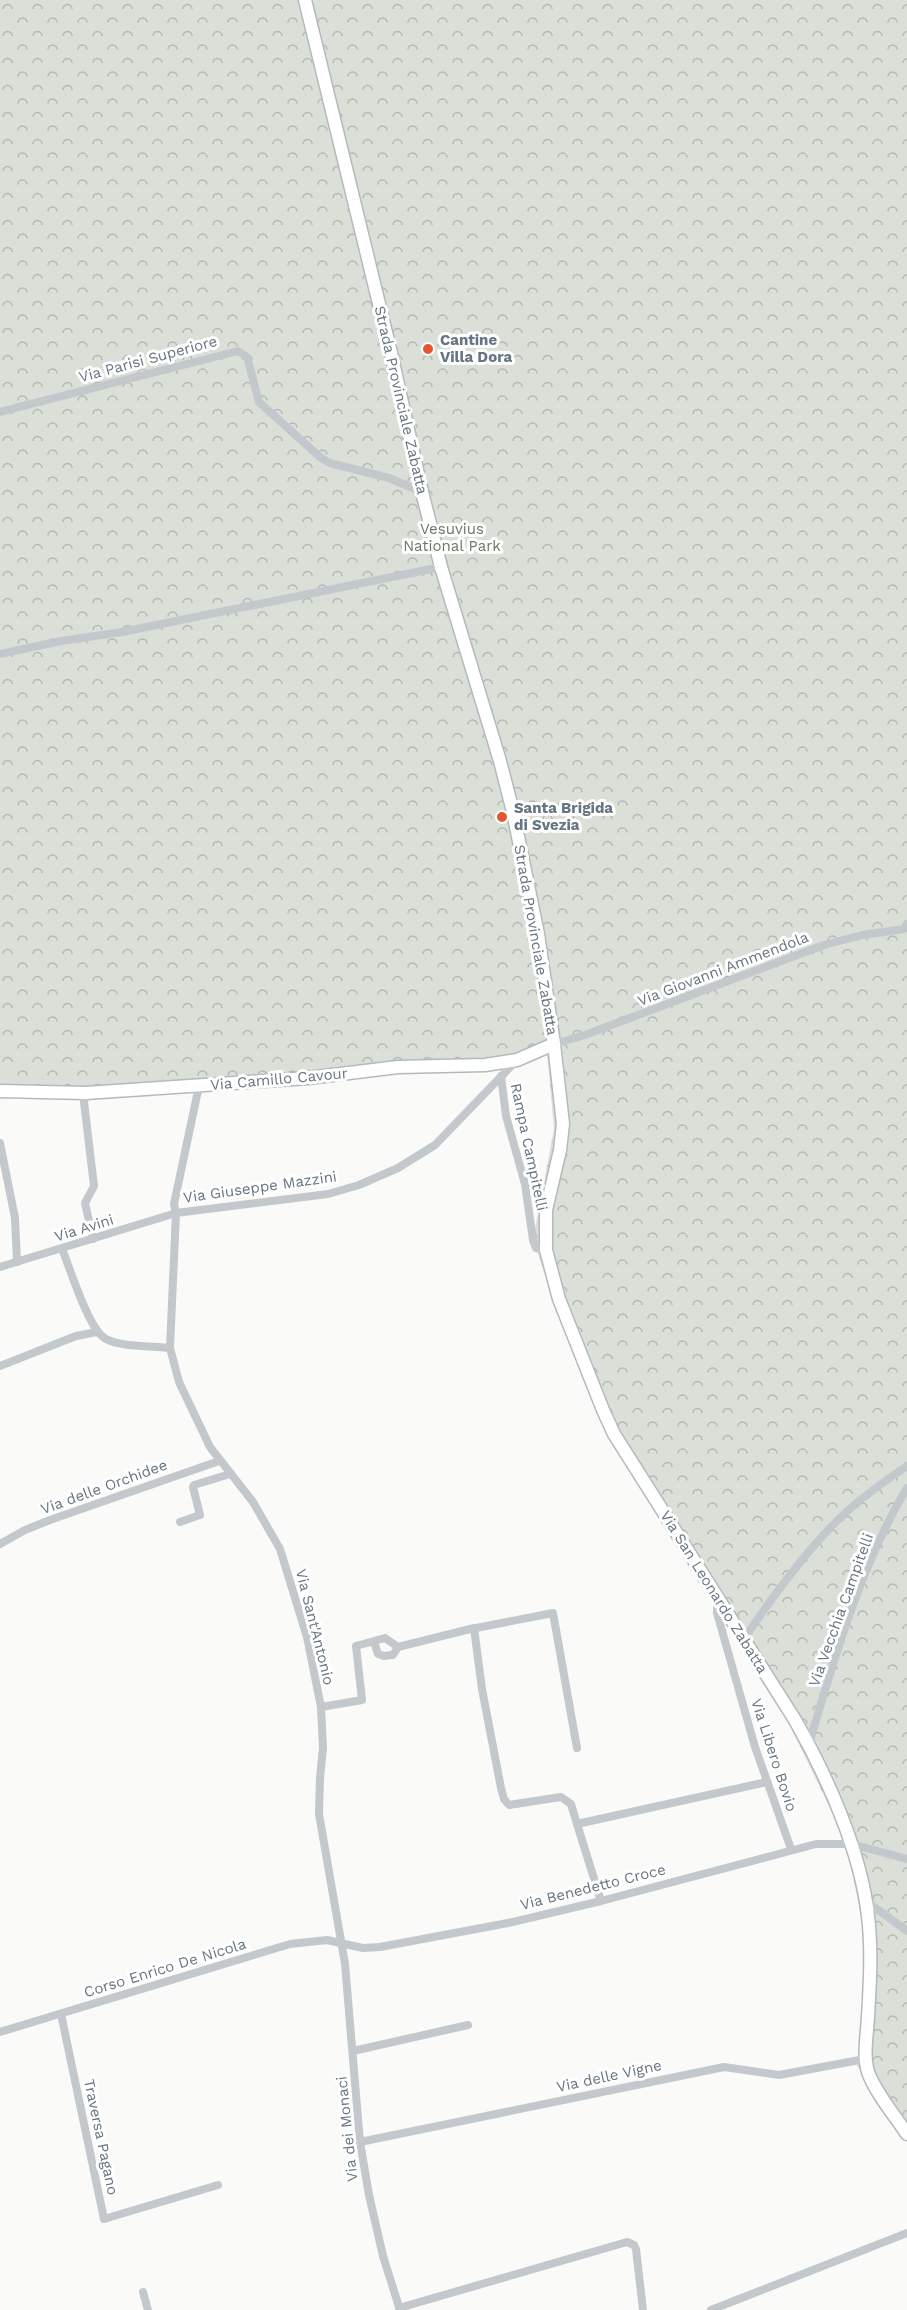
<svg xmlns="http://www.w3.org/2000/svg" width="907" height="2310" viewBox="0 0 907 2310" font-family="'Work Sans',sans-serif">
<style>
.park{fill:url(#park-crowns)}
.lines{fill:none;stroke-linecap:round;stroke-linejoin:round}
.secondary-casing{stroke:#b3babf;stroke-width:15}
.street{stroke:#c3c8cc;stroke-width:8}
.secondary{stroke:#fff;stroke-width:12}
.poi-dot{fill:#e4572e;stroke:#fff;stroke-width:2}
.labels{text-anchor:middle;dominant-baseline:central;stroke-width:6;stroke-linejoin:round;paint-order:stroke}
.poi-label{font-size:15px;font-weight:bold;fill:#657683;stroke:#fff;text-anchor:start}
.street-label{font-size:15px;fill:#657683;stroke:#fff}
.park-label{font-size:15px;fill:#687a64;stroke:#fff}
</style>
<defs>
<pattern id="park-crowns" width="20" height="18" patternUnits="userSpaceOnUse" patternTransform="scale(1.5)"><rect width="20" height="18" fill="#dadfd7"/><path d="M2 6a3 3 0 1 1 6 0M12 15a3 3 0 1 1 6 0" fill="none" stroke="#b4b9b4"/></pattern>
</defs>
<rect width="100%" height="100%" fill="#fafaf8"/>
<polygon class="park" points="0,0 907,0 907,2139 881,2097 857,2066 862,2027 864,1931 848,1853 830,1808 769,1683 631,1474 589,1388 556,1306 533,1240 554,1129 547,1053 493,1067 0,1095"/>
<g class="lines">
<defs>
<g id="secondary">
<path d="M305,0L391,353L422,492L441,567L500,761L513,812L538,934L554,1044L563,1124L560,1150L546,1210V1250L559,1299L603,1410L614,1434L795,1720C827,1776 861,1852 868,1916C872,1950 870,1983 868,2017C867,2035 863,2055 868,2072C875,2092 895,2116 907,2134"/>
<polyline points="0,1091 86,1093 308,1078 398,1067 485,1065 517,1060 554,1044"/>
</g>
</defs>
<use href="#secondary" class="secondary-casing"/>
<g class="street">
<polyline points="0,412 238,351 247,357 259,402 321,458 330,463 389,478 422,492"/>
<polyline points="0,654 61,641 122,632 441,567"/>
<polyline points="554,1044 585,1035 824,945 862,935 904,929 907,924"/>
<polyline points="501,1076 506,1116 525,1184 533,1240 536,1248 546,1250"/>
<polyline points="199,1086 174,1204 176,1213 170,1348 179,1382 210,1447 253,1502 280,1549 307,1637 321,1707 323,1748 320,1778 319,1814 345,1964 360,2142 369,2195 383,2256 400,2310"/>
<polyline points="86,1093 84,1102 94,1186 85,1203 93,1239"/>
<polyline points="0,1143 15,1218 17,1262"/>
<path d="M62,1249C70,1268 89,1331 106,1339C120,1347 153,1346 170,1348"/>
<polyline points="0,1267 176,1213 328,1194 359,1185 398,1168 435,1145 517,1060"/>
<polyline points="0,1366 76,1336 97,1332"/>
<polyline points="180,1522 200,1515 193,1487 194,1485 230,1474"/>
<polyline points="0,1544 25,1530 50,1520 219,1461"/>
<polyline points="721,1601 717,1605 717,1613 755,1747 791,1849"/>
<polyline points="476,1628 553,1613 577,1748"/>
<path d="M744,1639C771,1599 803,1554 838,1520C859,1499 883,1482 907,1466"/>
<polyline points="374,1642 378,1654 384,1656 393,1655 398,1647 474,1628 482,1689 501,1788 504,1799 509,1805 561,1797 571,1804 577,1824 767,1782"/>
<polyline points="321,1707 362,1700 356,1646 385,1638 398,1647"/>
<path d="M809,1744C834,1659 861,1564 907,1488"/>
<polyline points="577,1824 601,1901"/>
<polyline points="866,1901 907,1931"/>
<polyline points="61,2014 104,2219 218,2185"/>
<polyline points="0,2032 290,1944 327,1940 363,1948 380,1947 508,1923 601,1901 816,1844 851,1844 907,1859"/>
<polyline points="353,2051 468,2025"/>
<polyline points="360,2142 724,2067 779,2075 865,2059"/>
<polyline points="143,2292 148,2310"/>
<polyline points="399,2308 627,2242 634,2245 636,2249 643,2310"/>
<polyline points="711,2310 907,2233"/>
</g>
<use href="#secondary" class="secondary"/>
</g>
<g class="poi-dot">
<circle cx="428" cy="349" r="6"/>
<circle cx="502" cy="817" r="6"/>
</g>
<g class="labels">
<g class="poi-label">
<text x="440" y="340">Cantine<tspan x="440" dy="17">Villa Dora</tspan></text>
<text x="514" y="808">Santa Brigida<tspan x="514" dy="17">di Svezia</tspan></text>
</g>
<g class="street-label">
<text transform="translate(148 359) rotate(-15)">Via Parisi Superiore</text>
<text transform="translate(401 400) rotate(77)">Strada Provinciale Zabatta</text>
<text transform="translate(536 940) rotate(80)">Strada Provinciale Zabatta</text>
<text transform="translate(723 969) rotate(-21)">Via Giovanni Ammendola</text>
<text transform="translate(279 1079) rotate(-5)">Via Camillo Cavour</text>
<text transform="translate(529 1147) rotate(78)">Rampa Campitelli</text>
<text transform="translate(260 1187) rotate(-8)">Via Giuseppe Mazzini</text>
<text transform="translate(84 1228) rotate(-17)">Via Avini</text>
<text transform="translate(104 1487) rotate(-20)">Via delle Orchidee</text>
<text transform="translate(714 1592) rotate(58)">Via San Leonardo Zabatta</text>
<text transform="translate(841 1610) rotate(-70)">Via Vecchia Campitelli</text>
<text transform="translate(315 1627) rotate(76)">Via Sant'Antonio</text>
<text transform="translate(774 1755) rotate(72)">Via Libero Bovio</text>
<text transform="translate(593 1887) rotate(-14)">Via Benedetto Croce</text>
<text transform="translate(165 1968) rotate(-17)">Corso Enrico De Nicola</text>
<text transform="translate(609 2076) rotate(-12)">Via delle Vigne</text>
<text transform="translate(347 2129) rotate(-96)">Via dei Monaci</text>
<text transform="translate(101 2137) rotate(78)">Traversa Pagano</text>
</g>
<g class="park-label">
<text x="452" y="529">Vesuvius<tspan x="452" dy="17">National Park</tspan></text>
</g>
</g>
</svg>
